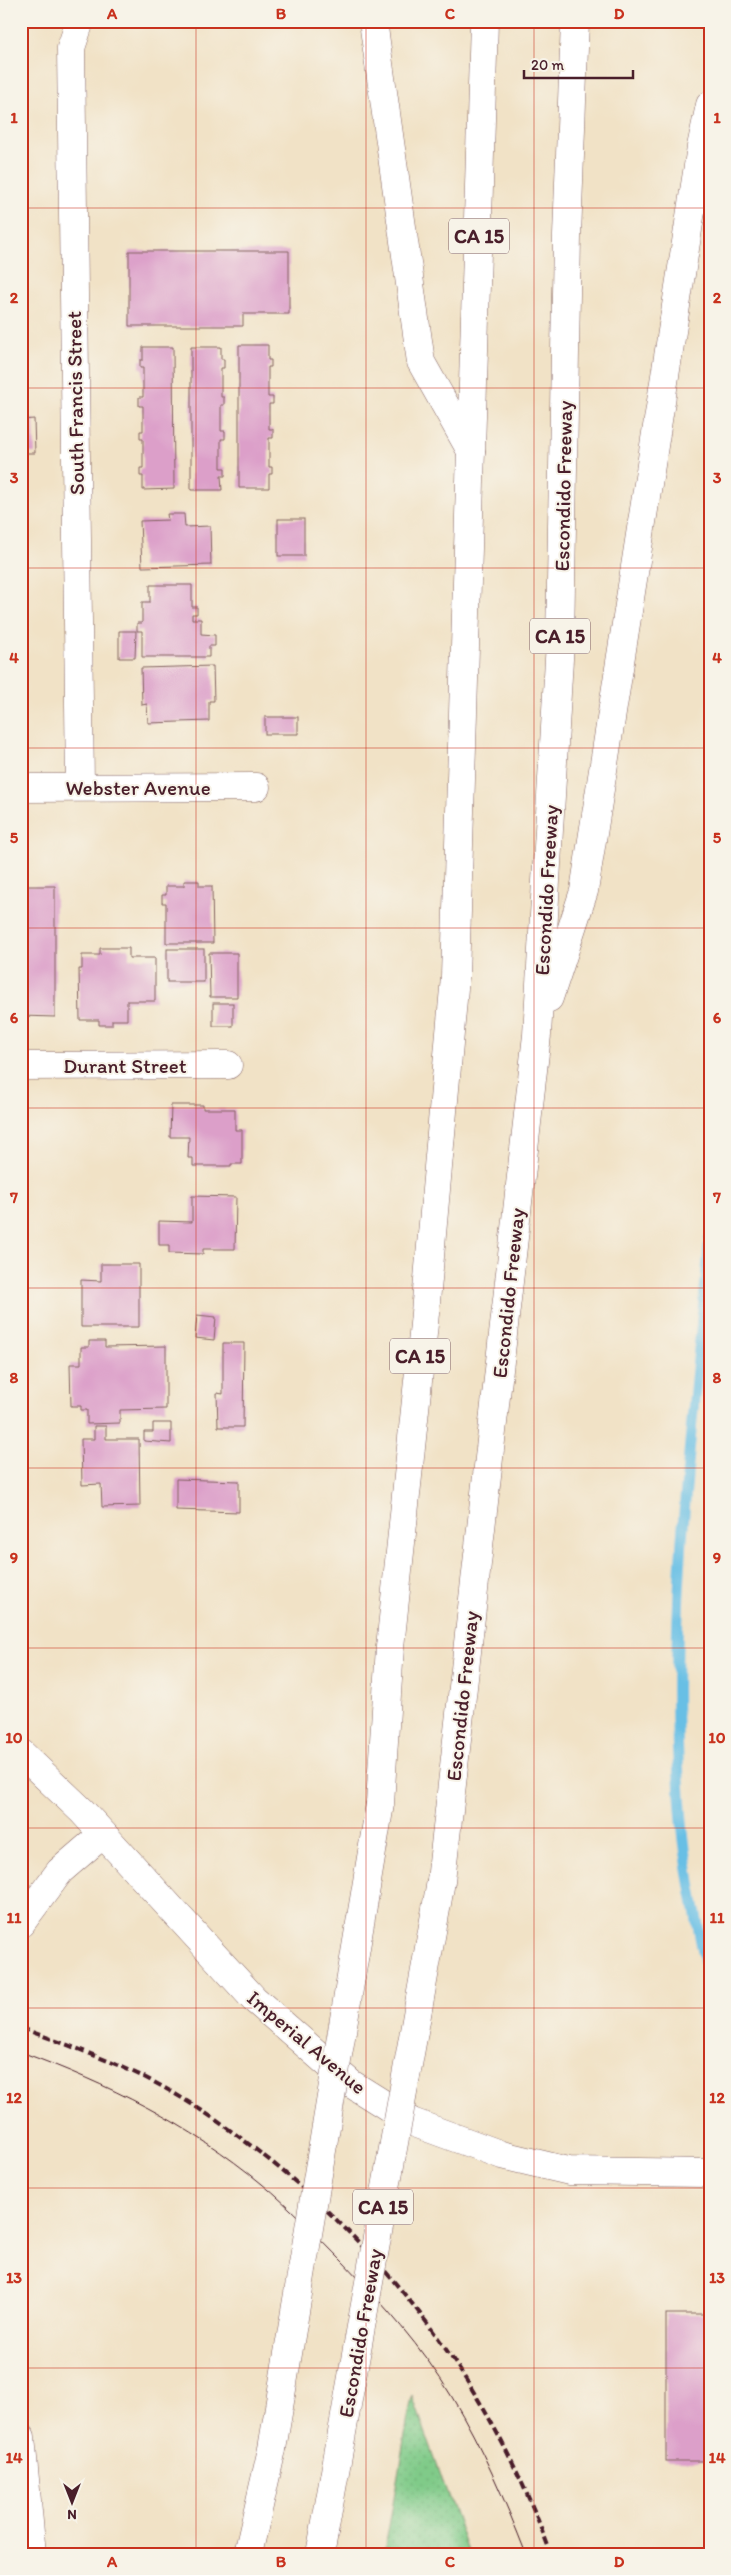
<svg xmlns="http://www.w3.org/2000/svg" width="731" height="2575" viewBox="0 0 731 2575" font-family="Itim,sans-serif">
<style>
.grass{fill:url(#grass-dots);stroke:#65755a}
.lines{fill:none;stroke-linecap:round;stroke-linejoin:round}
.stream{stroke:#68bfe5;stroke-width:11}
.building{fill:#dc9fc9}
.minor-casing{stroke:#846361;stroke-width:29}
.major-casing{stroke:#846361;stroke-width:29}
.highway-casing{stroke:#846361;stroke-width:29}
.minor{stroke:#fff;stroke-width:28}
.major{stroke:#fff;stroke-width:28}
.highway{stroke:#fff;stroke-width:28}
.tram{stroke:#4a1f2b;stroke-width:1}
.rail{stroke:#4a1f2b;stroke-width:4;stroke-dasharray:8 4;stroke-linecap:butt}
.highway-bridge-casing{stroke:#846361;stroke-width:29;stroke-linecap:butt}
.highway-bridge{stroke:#fff;stroke-width:28}
.grid{fill:none;stroke:#c8321e;stroke-width:1;stroke-opacity:0.55}
.labels{text-anchor:middle;dominant-baseline:central;stroke-width:4;stroke-linejoin:round;paint-order:stroke}
.shield{fill:#f7f3e8;stroke:#7e5f64;stroke-width:1}
.shield-label{font-size:20px;font-weight:bold;fill:#4a1f2b}
.street-label{font-size:21px;fill:#4a1f2b;stroke:#f7f3e8}
.neatline{fill:none;stroke:#c8321e;stroke-width:2}
.grid-label{font-size:16px;text-anchor:middle;font-weight:bold;fill:#c8321e}
</style>
<defs>
<pattern id="grass-dots" width="8" height="8" patternUnits="userSpaceOnUse" patternTransform="scale(1.25)"><rect width="8" height="8" fill="#80cb89"/><path d="M2 2h.1M6 6h.1" fill="none" stroke="#70ae76" stroke-width="1.8" stroke-linecap="round"/></pattern>
</defs>
<rect width="100%" height="100%" fill="#f7f3e8"/>
<filter id="ink" filterUnits="userSpaceOnUse"><feTurbulence type="fractalNoise" baseFrequency=".02" numOctaves="2"/><feDisplacementMap in="SourceGraphic" scale="10" xChannelSelector="R" yChannelSelector="G"/><feConvolveMatrix kernelMatrix="1 2 1 2 8 2 1 2 1" color-interpolation-filters="sRGB"/></filter>
<filter id="wash" filterUnits="userSpaceOnUse"><feTurbulence type="fractalNoise" baseFrequency=".0096" numOctaves="4" result="noise"/><feDisplacementMap in="SourceGraphic" scale="20" xChannelSelector="R" yChannelSelector="G"/><feGaussianBlur stdDeviation="1.12" result="paint"/><feColorMatrix in="noise" values="0 0 0 0 0 0 0 0 0 0 0 0 0 0 0 0 0 1.4 0 .05"/><feComposite in="paint" operator="in"/></filter>
<g filter="url(#wash)">
<rect width="100%" height="100%" fill="#f1e2c6"/>
<polygon class="grass" points="412,2395 469,2554 384,2554"/>
<g class="lines">
<path class="stream" d="M710,1239C692,1428 666,1618 681,1809C685,1867 699,1930 710,1988"/>
</g>
<g id="blocks">
<g class="building">
<polygon points="129,251 289,251 289,314 243,314 243,326 129,326"/>
<polygon points="239,345 268,345 268,360 271,360 271,367 268,367 268,397 273,397 273,404 269,404 269,429 273,429 273,438 269,438 269,467 272,467 272,474 269,474 269,488 239,488"/>
<polygon points="143,347 173,347 174,489 143,490 143,476 140,476 140,468 143,468 143,439 140,439 140,431 143,431 143,406 139,406 139,397 143,397 143,368 140,368 140,360 143,360"/>
<polygon points="191,347 221,347 221,359 224,359 224,368 221,368 221,397 224,397 224,405 221,405 221,431 225,431 225,439 221,439 221,468 225,468 225,476 221,476 222,490 191,490"/>
<polygon points="34,419 35,453 21,453 21,420"/>
<polygon points="167,514 184,514 185,527 210,526 211,565 142,567 140,521 168,520"/>
<rect x="278" y="519" width="26" height="37"/>
<polygon points="150,585 192,585 192,607 197,607 197,614 192,614 192,619 201,619 201,634 215,635 215,646 209,646 209,657 142,657 142,631 137,631 137,623 142,623 142,602 150,602"/>
<polygon points="119,631 136,631 135,658 119,658"/>
<polygon points="213,666 214,701 209,701 209,721 148,723 147,704 142,705 141,668"/>
<rect x="265" y="717" width="33" height="17"/>
<polygon points="184,881 199,881 199,886 212,886 213,943 166,943 166,903 162,903 162,895 166,895 166,886 184,886"/>
<polygon points="21,886 55,886 55,1017 21,1016"/>
<polygon points="100,948 129,948 129,958 155,958 155,1001 127,1001 127,1020 112,1020 112,1025 99,1025 99,1020 80,1020 79,969 82,969 82,955 100,955"/>
<rect x="167" y="949" width="37" height="33"/>
<polygon points="209,953 237,953 237,997 210,997"/>
<rect x="213" y="1003" width="20" height="23"/>
<polygon points="171,1105 203,1105 203,1109 235,1109 235,1130 242,1130 242,1164 231,1164 231,1166 193,1166 193,1158 188,1158 189,1137 170,1137"/>
<polygon points="192,1196 236,1197 235,1249 203,1249 203,1254 169,1253 169,1245 159,1245 159,1221 192,1222"/>
<polygon points="101,1264 139,1264 139,1327 81,1327 81,1280 101,1281"/>
<polygon points="197,1315 216,1317 214,1340 195,1338"/>
<polygon points="89,1341 105,1341 105,1347 166,1346 166,1409 120,1410 120,1423 87,1424 87,1410 81,1410 81,1406 71,1406 70,1364 81,1364 81,1347 89,1347"/>
<polygon points="223,1343 244,1343 243,1427 218,1427 217,1393 223,1394"/>
<polygon points="153,1423 171,1423 171,1443 144,1441 144,1432 153,1432"/>
<polygon points="94,1426 106,1426 106,1439 139,1439 140,1506 102,1507 101,1484 82,1485 81,1439 94,1439"/>
<polygon points="176,1479 239,1481 239,1512 176,1510"/>
<rect x="666" y="2314" width="44" height="147"/>
</g>
</g>
</g>
<g filter="url(#ink)">
<use href="#blocks" fill-opacity="0" stroke="#846361" stroke-width="1"/>
<g class="lines">
<defs>
<g id="minor">
<polyline points="80,21 71,48 80,786"/>
<polyline points="21,788 256,787"/>
<polyline points="21,1066 228,1065"/>
<polyline points="21,1923 60,1871 103,1834"/>
<polyline points="21,2437 32,2554"/>
</g>
<polyline id="major" points="21,1753 82,1811 254,1999 350,2083 412,2122 502,2155 569,2171 710,2173"/>
<g id="highway">
<polyline points="373,21 421,362 471,451"/>
<polyline points="549,998 584,891 701,147 710,105"/>
<polyline points="380,1804 390,1647 424,1324 455,977 484,21"/>
<polyline points="441,1881 537,1035 560,642 567,236 575,21"/>
<polyline points="248,2554 272,2449"/>
<polyline points="320,2554 324,2533"/>
</g>
</defs>
<use href="#minor" class="minor-casing"/>
<use href="#major" class="major-casing"/>
<use href="#highway" class="highway-casing"/>
<use href="#minor" class="minor"/>
<use href="#major" class="major"/>
<use href="#highway" class="highway"/>
<path class="tram" d="M21,2052C108,2084 190,2124 262,2184C290,2207 317,2236 343,2262C383,2304 422,2347 452,2397C482,2447 505,2500 526,2554"/>
<path class="rail" d="M21,2028C63,2043 104,2058 144,2077C190,2100 233,2131 273,2163C402,2269 494,2397 551,2554"/>
<defs>
<g id="highway-bridge">
<polyline points="272,2449 380,1804"/>
<polyline points="324,2533 441,1881"/>
</g>
</defs>
<use href="#highway-bridge" class="highway-bridge-casing"/>
<use href="#highway-bridge" class="highway-bridge"/>
</g>
</g>
<path class="grid" d="M196,21V2554M366,21V2554M534,21V2554M21,208H710M21,388H710M21,568H710M21,748H710M21,928H710M21,1108H710M21,1288H710M21,1468H710M21,1648H710M21,1828H710M21,2008H710M21,2188H710M21,2368H710"/>
<g class="labels">
<g class="shield">
<rect x="449" y="218.5" width="60" height="35" rx="4"/>
<rect x="530" y="618.5" width="60" height="35" rx="4"/>
<rect x="390" y="1338.5" width="60" height="35" rx="4"/>
<rect x="353" y="2189.5" width="60" height="35" rx="4"/>
</g>
<g class="shield-label">
<text x="479" y="236">CA 15</text>
<text x="560" y="636">CA 15</text>
<text x="420" y="1356">CA 15</text>
<text x="383" y="2207">CA 15</text>
</g>
<g class="street-label">
<text transform="translate(75 403) rotate(-91)">South Francis Street</text>
<text transform="translate(563 486) rotate(-89)">Escondido Freeway</text>
<text x="138" y="787">Webster Avenue</text>
<text transform="translate(546 890) rotate(-87)">Escondido Freeway</text>
<text x="125" y="1065">Durant Street</text>
<text transform="translate(508 1293) rotate(-84)">Escondido Freeway</text>
<text transform="translate(462 1696) rotate(-84)">Escondido Freeway</text>
<text transform="translate(307 2042) rotate(40)">Imperial Avenue</text>
<text transform="translate(360 2333) rotate(-80)">Escondido Freeway</text>
</g>
</g>
<rect width="731" height="2575" fill="none" stroke="#f7f3e8" stroke-width="55"/>
<g transform="translate(72 2502) rotate(180)" stroke="#f7f3e8" stroke-width="4" paint-order="stroke">
<path d="M0-4L9 19L0 12L-9 19Z" fill="#4a1f2b"/>
<text y="-8" font-size="14" font-weight="bold" text-anchor="middle" fill="#4a1f2b">N</text>
</g>
<path d="M524 70v8h109v-8" fill="none" stroke="#4a1f2b" stroke-width="2.5"/>
<text x="531" y="70" font-size="15" fill="#4a1f2b" stroke="#f7f3e8" stroke-width="4" paint-order="stroke">20 m</text>
<rect x="28" y="28" width="676" height="2520" class="neatline"/>
<g class="grid-label">
<text x="112" y="19">A</text>
<text x="281" y="19">B</text>
<text x="450" y="19">C</text>
<text x="619" y="19">D</text>
<text x="14" y="123">1</text>
<text x="717" y="123">1</text>
<text x="14" y="303">2</text>
<text x="717" y="303">2</text>
<text x="14" y="483">3</text>
<text x="717" y="483">3</text>
<text x="14" y="663">4</text>
<text x="717" y="663">4</text>
<text x="14" y="843">5</text>
<text x="717" y="843">5</text>
<text x="14" y="1023">6</text>
<text x="717" y="1023">6</text>
<text x="14" y="1203">7</text>
<text x="717" y="1203">7</text>
<text x="14" y="1383">8</text>
<text x="717" y="1383">8</text>
<text x="14" y="1563">9</text>
<text x="717" y="1563">9</text>
<text x="14" y="1743">10</text>
<text x="717" y="1743">10</text>
<text x="14" y="1923">11</text>
<text x="717" y="1923">11</text>
<text x="14" y="2103">12</text>
<text x="717" y="2103">12</text>
<text x="14" y="2283">13</text>
<text x="717" y="2283">13</text>
<text x="14" y="2463">14</text>
<text x="717" y="2463">14</text>
<text x="112" y="2567">A</text>
<text x="281" y="2567">B</text>
<text x="450" y="2567">C</text>
<text x="619" y="2567">D</text>
</g>
</svg>
